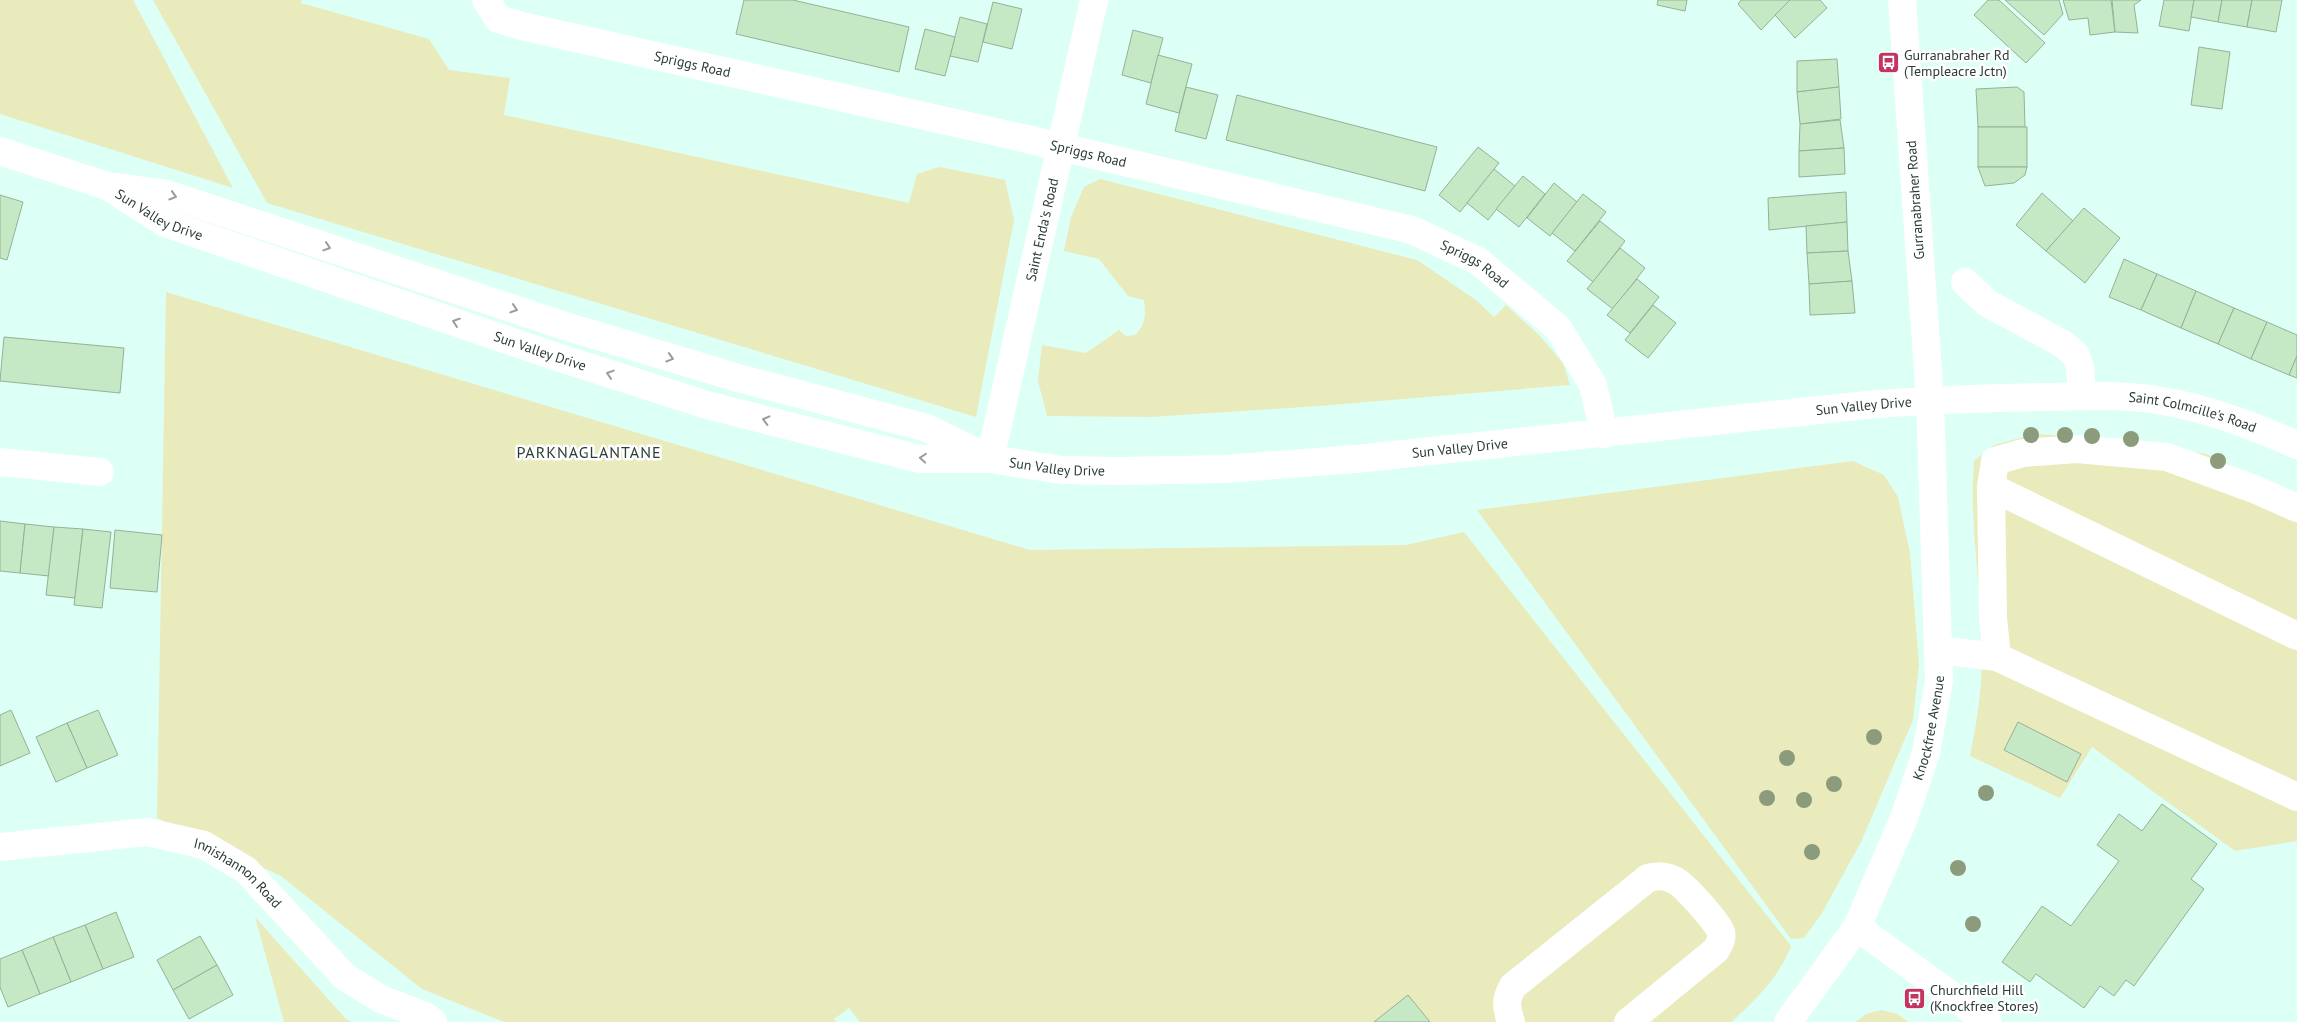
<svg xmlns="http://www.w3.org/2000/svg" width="2297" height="1022" viewBox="0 0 2297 1022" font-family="'PT Sans',sans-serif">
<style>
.green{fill:#e9ebbd}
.building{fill:#c6e9c5;stroke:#97b096}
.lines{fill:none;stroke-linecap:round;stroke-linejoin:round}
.minor{stroke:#fff;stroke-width:28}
.tree{fill:#8c9b7b}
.oneway{stroke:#969e9c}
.labels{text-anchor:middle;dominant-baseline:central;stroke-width:5;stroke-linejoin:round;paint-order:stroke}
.poi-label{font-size:14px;fill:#2c3d39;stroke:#fff;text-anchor:start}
.street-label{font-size:14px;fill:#2c3d39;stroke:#fff}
.quarter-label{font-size:16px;letter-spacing:1px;fill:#2c3d39;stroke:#fff}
</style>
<rect width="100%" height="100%" fill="#dcfff6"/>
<g class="green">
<polygon points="0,0 133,0 233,188 0,114"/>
<polygon points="153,0 302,0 301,3 429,39 449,70 510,78 504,115 909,203 917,174 939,167 1005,180 1014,220 976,417 267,203"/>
<path d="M1100,179L1417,260L1476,300L1494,317L1506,305L1538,334L1563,363L1570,385L1319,406L1151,417L1047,416L1038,381L1042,345L1086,353L1119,330L1126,336L1135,335C1146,324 1146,314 1144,300L1128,296L1099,259L1064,251L1071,217L1084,187Z"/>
<path d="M166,292L1030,550L1406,545L1464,532L1791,946C1779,977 1756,1000 1731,1022H860L849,1008L834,1019L836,1022H504L422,989L281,876L157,818Z"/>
<path d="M2035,434L2115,439L2206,454L2297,495V841L2235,851L2092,747L2060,798L1970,756C1977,721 1982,690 1982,655C1982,590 1969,526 1974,461L1994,445Z"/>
<polygon points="1853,461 1884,475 1898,497 1910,553 1919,664 1913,720 1861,842 1822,913 1804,938 1791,939 1477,510"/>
<polygon points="255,917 345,1018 351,1022 284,1022"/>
<polygon points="1882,1010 1898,1014 1908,1022 1856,1022 1866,1014"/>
</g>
<g class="building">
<polygon points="744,0 793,0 909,27 899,72 736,34"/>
<polygon points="1658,0 1687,0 1685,11 1657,5"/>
<polygon points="1741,0 1790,0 1761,30 1738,4"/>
<polygon points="1790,0 1820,0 1827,8 1795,38 1775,15"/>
<polygon points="1988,0 1999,0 2045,43 2026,63 1974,15"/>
<polygon points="2005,0 2059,0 2063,14 2044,35"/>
<polygon points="2063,0 2111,0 2115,32 2090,35 2088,18 2069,20"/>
<polygon points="2112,0 2141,0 2134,5 2138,33 2115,32"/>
<polygon points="2164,0 2194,0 2189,31 2159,26"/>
<polygon points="2194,0 2222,0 2218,22 2191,17"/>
<polygon points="2222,0 2252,0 2247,27 2218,22"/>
<polygon points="2252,0 2282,0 2276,32 2247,27"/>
<polygon points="993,2 1022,9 1012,49 983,42"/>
<polygon points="960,17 987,24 978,62 950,56"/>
<polygon points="925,29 955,37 945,76 915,69"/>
<polygon points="1133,30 1163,38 1151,83 1122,75"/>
<polygon points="2199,47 2230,52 2222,109 2191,105"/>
<polygon points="1158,55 1192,64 1179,113 1146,104"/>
<polygon points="1837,59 1839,87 1797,92 1797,61"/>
<polygon points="1186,87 1218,95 1206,139 1175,131"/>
<polygon points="1839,87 1841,119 1800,124 1797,92"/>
<polygon points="2017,87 2024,92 2025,127 1978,127 1976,89"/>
<polygon points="1237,95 1437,147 1425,191 1226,140"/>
<polygon points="1840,120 1844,148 1799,151 1800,124"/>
<rect x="1978" y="127" width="49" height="40"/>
<polygon points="1478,147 1499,163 1460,212 1439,195"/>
<polygon points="1844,148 1845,174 1799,177 1799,151"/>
<polygon points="1978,167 2027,167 2025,175 2014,183 1985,186"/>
<polygon points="1494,169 1515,186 1488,220 1467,203"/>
<polygon points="1523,176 1545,194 1519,227 1496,209"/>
<polygon points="1554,183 1577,202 1550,236 1527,218"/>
<polygon points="1846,192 1847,222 1769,230 1768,198"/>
<polygon points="2042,193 2073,221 2046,251 2016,225"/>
<polygon points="1583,194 1606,212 1575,251 1552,233"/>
<polygon points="0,195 23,202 7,260 0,258"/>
<polygon points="2084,208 2120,238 2085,283 2046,251"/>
<polygon points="1600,221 1625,241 1593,282 1567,261"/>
<polygon points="1847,222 1848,251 1807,253 1806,226"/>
<polygon points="1620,248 1645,268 1613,309 1587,289"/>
<polygon points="1848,251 1852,281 1809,284 1807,253"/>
<polygon points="2124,259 2157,274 2141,310 2109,297"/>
<polygon points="2157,274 2196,291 2181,328 2141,310"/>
<polygon points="1637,279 1659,297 1630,333 1607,315"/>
<polygon points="1852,281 1855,313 1810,315 1809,284"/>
<polygon points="2196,291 2234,308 2218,344 2181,328"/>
<polygon points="1653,305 1676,323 1648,358 1625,340"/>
<polygon points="2234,308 2267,322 2251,359 2218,344"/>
<polygon points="2267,322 2297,335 2297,356 2289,375 2251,359"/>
<polygon points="4,337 124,348 120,393 0,381"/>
<polygon points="2297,356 2297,378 2289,375"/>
<polygon points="0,521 25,524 20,573 0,571"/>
<polygon points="25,524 54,527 49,576 20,573"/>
<polygon points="54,527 83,529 75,598 46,595"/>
<polygon points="83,529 111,532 102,608 74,605"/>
<polygon points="115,530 162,535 157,592 110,588"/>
<polygon points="11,710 30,753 0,766 0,715"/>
<polygon points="98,710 118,755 87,768 67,723"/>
<polygon points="2018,722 2081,754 2067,782 2004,750"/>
<polygon points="67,723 87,768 56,782 36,737"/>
<polygon points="2162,804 2217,844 2191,879 2204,889 2134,986 2126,980 2114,996 2100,986 2084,1008 2036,974 2030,982 2002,962 2042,906 2071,926 2119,861 2097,845 2119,814 2142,831"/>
<polygon points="116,912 134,957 103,969 85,925"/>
<polygon points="85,925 103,969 71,982 53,937"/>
<polygon points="200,936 217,965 173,990 157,960"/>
<polygon points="53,937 71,982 40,994 22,950"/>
<polygon points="22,950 40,994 8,1007 0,987 0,959"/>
<polygon points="217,965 233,995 189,1019 173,990"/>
<polygon points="1408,995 1430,1022 1374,1022"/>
</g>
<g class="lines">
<g class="minor">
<path id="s1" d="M486,0L498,19L522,26L1027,139L1412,230L1478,261L1558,328L1593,385L1604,434"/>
<polyline points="0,151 107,186 167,194 565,326 738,378 927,428 984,456"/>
<path id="s2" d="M107,186L165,223L548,354L707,405L920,459H990L1062,470L1120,471L1225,469L1356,459L1866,405C1925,400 1984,398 2044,397C2081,396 2120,394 2157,400C2207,408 2251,425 2297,445"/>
<polyline points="1965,282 1987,303 2063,344 2075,354 2080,367 2082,396"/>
<path id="s3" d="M990,459L1094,0"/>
<polyline points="0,462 100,472"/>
<polyline points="1991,487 2297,636"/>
<polyline points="2297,508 2254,489 2167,457 2077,449 2023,453 1995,461 1991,487 1993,618 1997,657 2297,797"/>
<polyline points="1938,650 1997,657"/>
<path id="s4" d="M0,847L147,832L204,845L246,870L345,977L381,999L425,1016L433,1022"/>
<polyline points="1857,927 1988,1022"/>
<path d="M1511,1022C1506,1007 1505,1000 1513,986L1648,878C1658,876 1665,875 1674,880C1684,884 1717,922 1721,932C1723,938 1719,945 1716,950L1628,1022"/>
<path id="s5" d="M1788,1022L1857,927L1904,818L1926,753L1939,681L1930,400L1902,0"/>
</g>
</g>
<g class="tree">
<circle cx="2031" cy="435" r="8"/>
<circle cx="2065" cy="435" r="8"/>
<circle cx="2092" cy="436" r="8"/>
<circle cx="2131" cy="439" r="8"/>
<circle cx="2218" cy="461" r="8"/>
<circle cx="1874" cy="737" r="8"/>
<circle cx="1787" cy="758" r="8"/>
<circle cx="1834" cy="784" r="8"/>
<circle cx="1986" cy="793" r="8"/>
<circle cx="1767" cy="798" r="8"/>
<circle cx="1804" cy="800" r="8"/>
<circle cx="1812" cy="852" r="8"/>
<circle cx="1958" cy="868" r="8"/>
<circle cx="1973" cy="924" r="8"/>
</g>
<defs><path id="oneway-chevron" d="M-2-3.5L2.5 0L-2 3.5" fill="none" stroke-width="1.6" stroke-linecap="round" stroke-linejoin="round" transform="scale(1.25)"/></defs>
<g class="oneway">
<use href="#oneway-chevron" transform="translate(173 196) rotate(17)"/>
<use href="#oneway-chevron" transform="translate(327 247) rotate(18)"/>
<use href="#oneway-chevron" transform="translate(514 309) rotate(18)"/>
<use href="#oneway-chevron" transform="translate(456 322) rotate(-161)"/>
<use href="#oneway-chevron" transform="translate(670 358) rotate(17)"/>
<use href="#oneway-chevron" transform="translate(610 374) rotate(-162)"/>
<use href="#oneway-chevron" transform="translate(766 420) rotate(-166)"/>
<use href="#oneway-chevron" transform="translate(923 458) rotate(-175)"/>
</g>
<defs>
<symbol id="bus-square" viewBox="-11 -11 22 22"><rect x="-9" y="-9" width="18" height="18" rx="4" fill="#c33460" stroke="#fff"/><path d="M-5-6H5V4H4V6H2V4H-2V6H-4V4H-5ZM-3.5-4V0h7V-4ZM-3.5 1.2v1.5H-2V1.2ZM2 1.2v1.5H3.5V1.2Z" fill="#fff"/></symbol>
</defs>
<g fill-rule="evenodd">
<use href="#bus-square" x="1876" y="50" width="25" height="25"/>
<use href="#bus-square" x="1902" y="986" width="25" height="25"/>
</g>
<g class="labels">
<g class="poi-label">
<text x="1904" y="55">Gurranabraher Rd<tspan x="1904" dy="16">(Templeacre Jctn)</tspan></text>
<text x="1930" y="990">Churchfield Hill<tspan x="1930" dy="16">(Knockfree Stores)</tspan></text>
</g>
<g class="street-label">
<text stroke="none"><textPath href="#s1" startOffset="222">Spriggs Road</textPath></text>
<text stroke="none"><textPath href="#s1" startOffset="628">Spriggs Road</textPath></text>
<text transform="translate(1915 200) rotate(-94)">Gurranabraher Road</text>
<text stroke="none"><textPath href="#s2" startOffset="60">Sun Valley Drive</textPath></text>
<text stroke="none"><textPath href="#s3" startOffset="235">Saint Enda's Road</textPath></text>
<text stroke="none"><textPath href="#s1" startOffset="1032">Spriggs Road</textPath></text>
<text stroke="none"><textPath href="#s2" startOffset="465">Sun Valley Drive</textPath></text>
<text stroke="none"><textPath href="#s2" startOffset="1808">Sun Valley Drive</textPath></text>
<text stroke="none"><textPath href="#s2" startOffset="2139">Saint Colmcille's Road</textPath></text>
<text stroke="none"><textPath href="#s2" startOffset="1402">Sun Valley Drive</textPath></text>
<text stroke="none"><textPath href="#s2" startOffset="998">Sun Valley Drive</textPath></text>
<text stroke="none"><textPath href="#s5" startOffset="330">Knockfree Avenue</textPath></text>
<text stroke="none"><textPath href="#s4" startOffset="250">Innishannon Road</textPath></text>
</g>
<g class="quarter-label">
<text x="589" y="452">PARKNAGLANTANE</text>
</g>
</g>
</svg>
